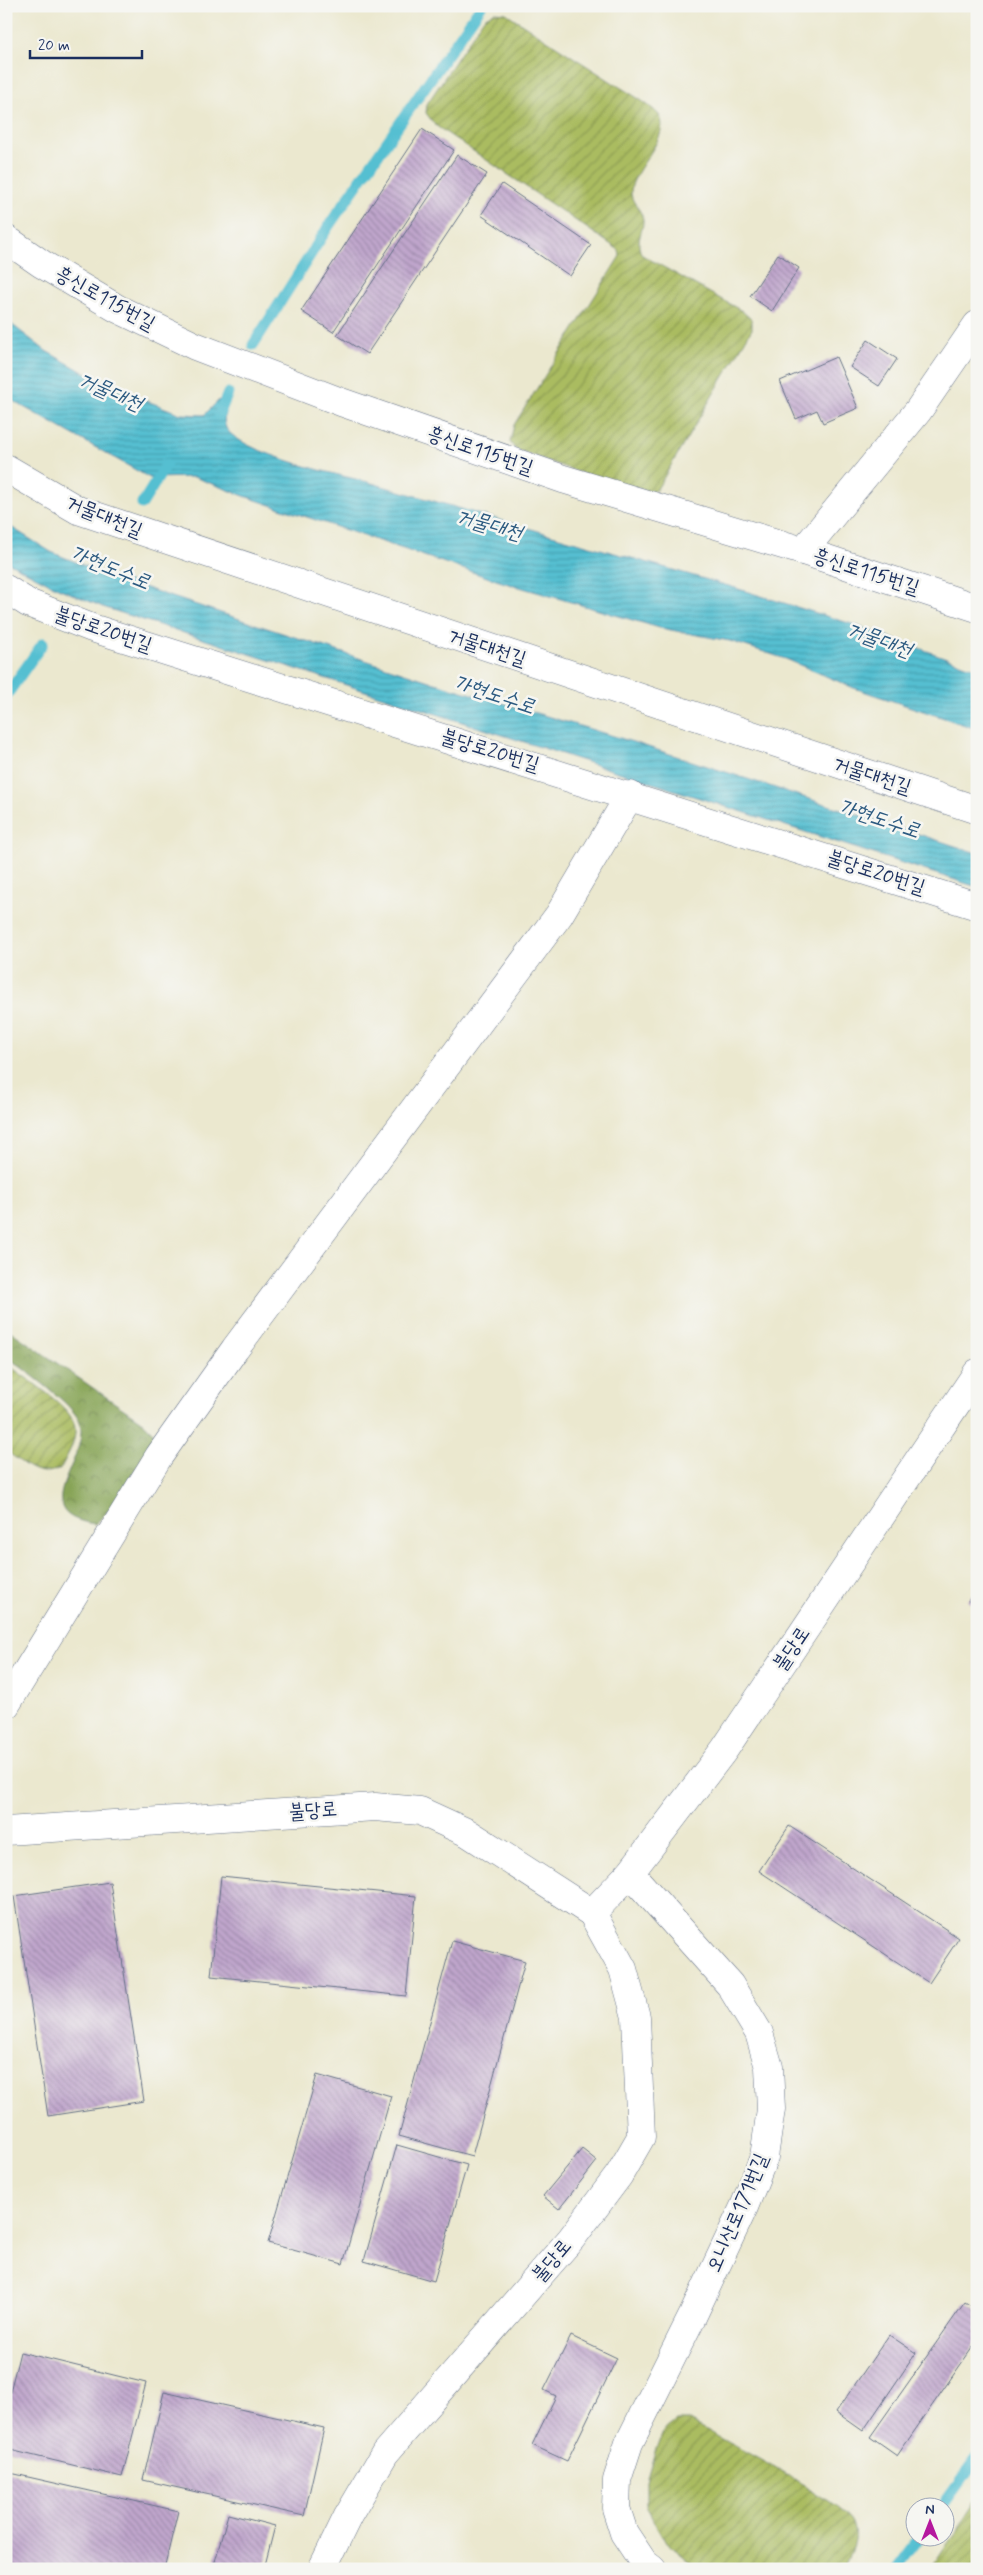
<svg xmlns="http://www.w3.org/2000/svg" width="983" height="2575" viewBox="0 0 983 2575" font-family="Mynerve,'Poor Story',sans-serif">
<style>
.forest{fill:url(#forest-crowns);stroke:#516a5a}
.garden{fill:url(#garden-furrows);stroke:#62765f}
.water{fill:url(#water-rules);stroke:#387798}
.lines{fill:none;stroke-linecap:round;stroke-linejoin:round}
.stream{stroke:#55bfd1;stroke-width:11}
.building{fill:url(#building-back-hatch)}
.minor-casing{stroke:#647086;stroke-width:29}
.minor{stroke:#fff;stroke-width:28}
.labels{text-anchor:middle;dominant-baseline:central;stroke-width:5;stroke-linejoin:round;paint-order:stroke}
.street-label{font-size:20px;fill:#1b2f5e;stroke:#f6f6f2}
.water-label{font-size:21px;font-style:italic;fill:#2c5a80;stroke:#f6f6f2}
</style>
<defs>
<pattern id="forest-crowns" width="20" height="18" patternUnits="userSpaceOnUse" patternTransform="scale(1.25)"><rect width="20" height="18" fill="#87a456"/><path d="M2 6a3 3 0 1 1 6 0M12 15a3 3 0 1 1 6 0" fill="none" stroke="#6e864a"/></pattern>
<pattern id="garden-furrows" width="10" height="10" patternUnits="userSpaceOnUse" patternTransform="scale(1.25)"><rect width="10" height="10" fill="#aabc60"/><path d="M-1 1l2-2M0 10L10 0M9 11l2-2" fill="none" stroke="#8a9952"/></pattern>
<pattern id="water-rules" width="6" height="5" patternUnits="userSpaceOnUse" patternTransform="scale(1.25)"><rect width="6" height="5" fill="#55bfd1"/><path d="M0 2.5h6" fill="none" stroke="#469cad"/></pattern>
<pattern id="building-back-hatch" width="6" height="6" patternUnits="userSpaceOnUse" patternTransform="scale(1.25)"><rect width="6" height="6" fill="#c0a6cc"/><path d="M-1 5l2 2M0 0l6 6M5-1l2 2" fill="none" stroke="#9b88a9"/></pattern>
</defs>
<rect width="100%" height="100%" fill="#f6f6f2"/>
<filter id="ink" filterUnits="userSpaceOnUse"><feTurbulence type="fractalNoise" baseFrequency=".02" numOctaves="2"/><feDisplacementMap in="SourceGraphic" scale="10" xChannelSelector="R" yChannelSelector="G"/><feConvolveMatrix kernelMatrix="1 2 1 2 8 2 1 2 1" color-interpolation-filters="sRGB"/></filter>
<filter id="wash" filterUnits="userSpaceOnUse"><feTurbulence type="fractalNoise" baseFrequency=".0096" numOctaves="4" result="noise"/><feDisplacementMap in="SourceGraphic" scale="20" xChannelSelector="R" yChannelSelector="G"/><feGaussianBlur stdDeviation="1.12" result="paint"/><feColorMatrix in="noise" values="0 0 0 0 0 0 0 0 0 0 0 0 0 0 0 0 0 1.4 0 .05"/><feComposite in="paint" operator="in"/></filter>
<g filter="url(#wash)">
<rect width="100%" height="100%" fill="#ebe8cf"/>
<path class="forest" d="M6,1328L144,1423L155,1434L153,1444L106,1514L95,1524C22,1514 90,1460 80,1423C75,1405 23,1369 6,1356Z"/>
<g class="garden">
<path d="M494,12L506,13C543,38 581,62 618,86C628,92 652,106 659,115C673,136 632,169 631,191C630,202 641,208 643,219C644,232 634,241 642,255L742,311L752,320V329L657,489L652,492L589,476L515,449L510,442L514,425L620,256L619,250L435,125L426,113L427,104L484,18Z"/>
<path d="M6,1363C23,1377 67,1403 74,1423C79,1438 67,1455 61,1468C37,1479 26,1465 6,1451Z"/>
<path d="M676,2421H689C715,2436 845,2502 852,2522C859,2540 850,2553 842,2569H699L666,2542L646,2506V2481L656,2448L666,2429Z"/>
<polygon points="977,2499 977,2569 931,2569"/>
</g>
<g class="water">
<path d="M6,320L46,351L108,386L181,414L204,415L220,399L227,402C226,408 223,418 225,425C231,451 342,476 368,482L732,587L855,625L977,669V729L854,688L786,659L730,641L660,628L499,581L247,497L194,477L150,478L6,397Z"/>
<polygon points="6,524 51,552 95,570 169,596 435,683 620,738 977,853 977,887 103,607 58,588 6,561"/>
</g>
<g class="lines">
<g class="stream">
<polyline points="253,345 330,224 481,6"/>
<polyline points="219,415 228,393"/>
<polyline points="142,504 166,465"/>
<polyline points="6,696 43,643"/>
<polyline points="941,2508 977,2458"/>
<polyline points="896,2569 919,2538"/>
</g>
</g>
<g id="blocks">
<g class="building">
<polygon points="422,129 454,150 333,332 301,311"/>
<polygon points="457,155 487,174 367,354 337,335"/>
<polygon points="502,184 591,245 570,276 481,215"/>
<polygon points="778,254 799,268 772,311 750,296"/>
<polygon points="868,340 897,359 879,386 850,367"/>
<polygon points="836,357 858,408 823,423 817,410 796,419 780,381"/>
<polygon points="977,1588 977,1607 968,1601"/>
<polygon points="789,1826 959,1938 929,1983 759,1871"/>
<polygon points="221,1876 416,1896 406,1996 211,1976"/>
<polygon points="110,1882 144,2101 48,2116 14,1896"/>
<polygon points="452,1941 525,1961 472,2156 399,2136"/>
<polygon points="317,2075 391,2096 343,2264 268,2243"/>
<polygon points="397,2145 467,2165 434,2281 364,2261"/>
<polygon points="582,2149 597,2161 559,2209 543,2196"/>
<polygon points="965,2302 977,2310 977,2341 897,2456 870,2437"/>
<polygon points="889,2335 916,2353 863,2431 836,2412"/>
<polygon points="571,2336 617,2358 567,2461 532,2445 556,2396 544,2390"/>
<polygon points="20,2352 146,2383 122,2477 6,2449 6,2408"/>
<polygon points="164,2392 324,2428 304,2516 143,2480"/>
<polygon points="6,2472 178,2511 164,2569 6,2569"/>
<polygon points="228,2514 275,2526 264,2569 213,2569"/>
</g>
</g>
</g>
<g filter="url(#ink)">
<use href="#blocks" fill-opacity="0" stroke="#647086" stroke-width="1"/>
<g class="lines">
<defs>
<g id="minor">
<polyline points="6,239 42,264 118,309 195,346 341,402 563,479 803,551 977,608"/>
<polyline points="6,468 78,510 977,810"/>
<polyline points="803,551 918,411 977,325"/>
<polyline points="6,589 28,603 92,628 977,906"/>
<polyline points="6,1705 159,1456 235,1349 559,915 630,795"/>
<polyline points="6,1831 375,1807 420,1811 468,1833 592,1913 630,1873 724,1750 977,1373"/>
<polyline points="630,1873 730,1985 759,2033 769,2067 771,2109 764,2157 744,2207 693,2315 629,2443 617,2480 616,2508 624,2533 644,2563 652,2569"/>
<polyline points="322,2569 348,2516 385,2453 571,2239 619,2175 641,2137 636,2017 623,1969 592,1913"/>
</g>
</defs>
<use href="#minor" class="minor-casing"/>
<use href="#minor" class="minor"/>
</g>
</g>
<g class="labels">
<g class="street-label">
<text transform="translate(105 299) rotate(29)">흥신로115번길</text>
<text transform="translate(480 451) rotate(19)">흥신로115번길</text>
<text transform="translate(104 517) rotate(22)">거물대천길</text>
<text transform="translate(866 572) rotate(18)">흥신로115번길</text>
<text transform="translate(103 630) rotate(19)">불당로20번길</text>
<text transform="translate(487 648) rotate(18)">거물대천길</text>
<text transform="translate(490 751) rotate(17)">불당로20번길</text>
<text transform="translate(872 776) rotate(18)">거물대천길</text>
<text transform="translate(876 873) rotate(18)">불당로20번길</text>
<text transform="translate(792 1649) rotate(-56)">불당로</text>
<text transform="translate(313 1811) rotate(-4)">불당로</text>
<text transform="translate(738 2213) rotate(-67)">오니산로171번길</text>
<text transform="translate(552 2261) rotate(-50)">불당로</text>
</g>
<g class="water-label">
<text transform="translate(110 392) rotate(24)">거물대천</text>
<text transform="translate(489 525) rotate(16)">거물대천</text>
<text transform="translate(110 568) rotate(22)">가현도수로</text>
<text transform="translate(879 640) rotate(20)">거물대천</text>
<text transform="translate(494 695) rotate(18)">가현도수로</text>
<text transform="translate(879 819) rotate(18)">가현도수로</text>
</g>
</g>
<rect width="983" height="2575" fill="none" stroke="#f6f6f2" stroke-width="25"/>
<g transform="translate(930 2522)"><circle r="24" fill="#f6f6f2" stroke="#9ea6b7"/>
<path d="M0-4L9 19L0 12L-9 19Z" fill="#b5179e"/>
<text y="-8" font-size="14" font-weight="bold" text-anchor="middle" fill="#1b2f5e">N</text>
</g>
<path d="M30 50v8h112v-8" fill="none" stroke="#1b2f5e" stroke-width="2.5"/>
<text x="38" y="50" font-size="15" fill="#1b2f5e" stroke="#f6f6f2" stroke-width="4" paint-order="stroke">20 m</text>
</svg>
